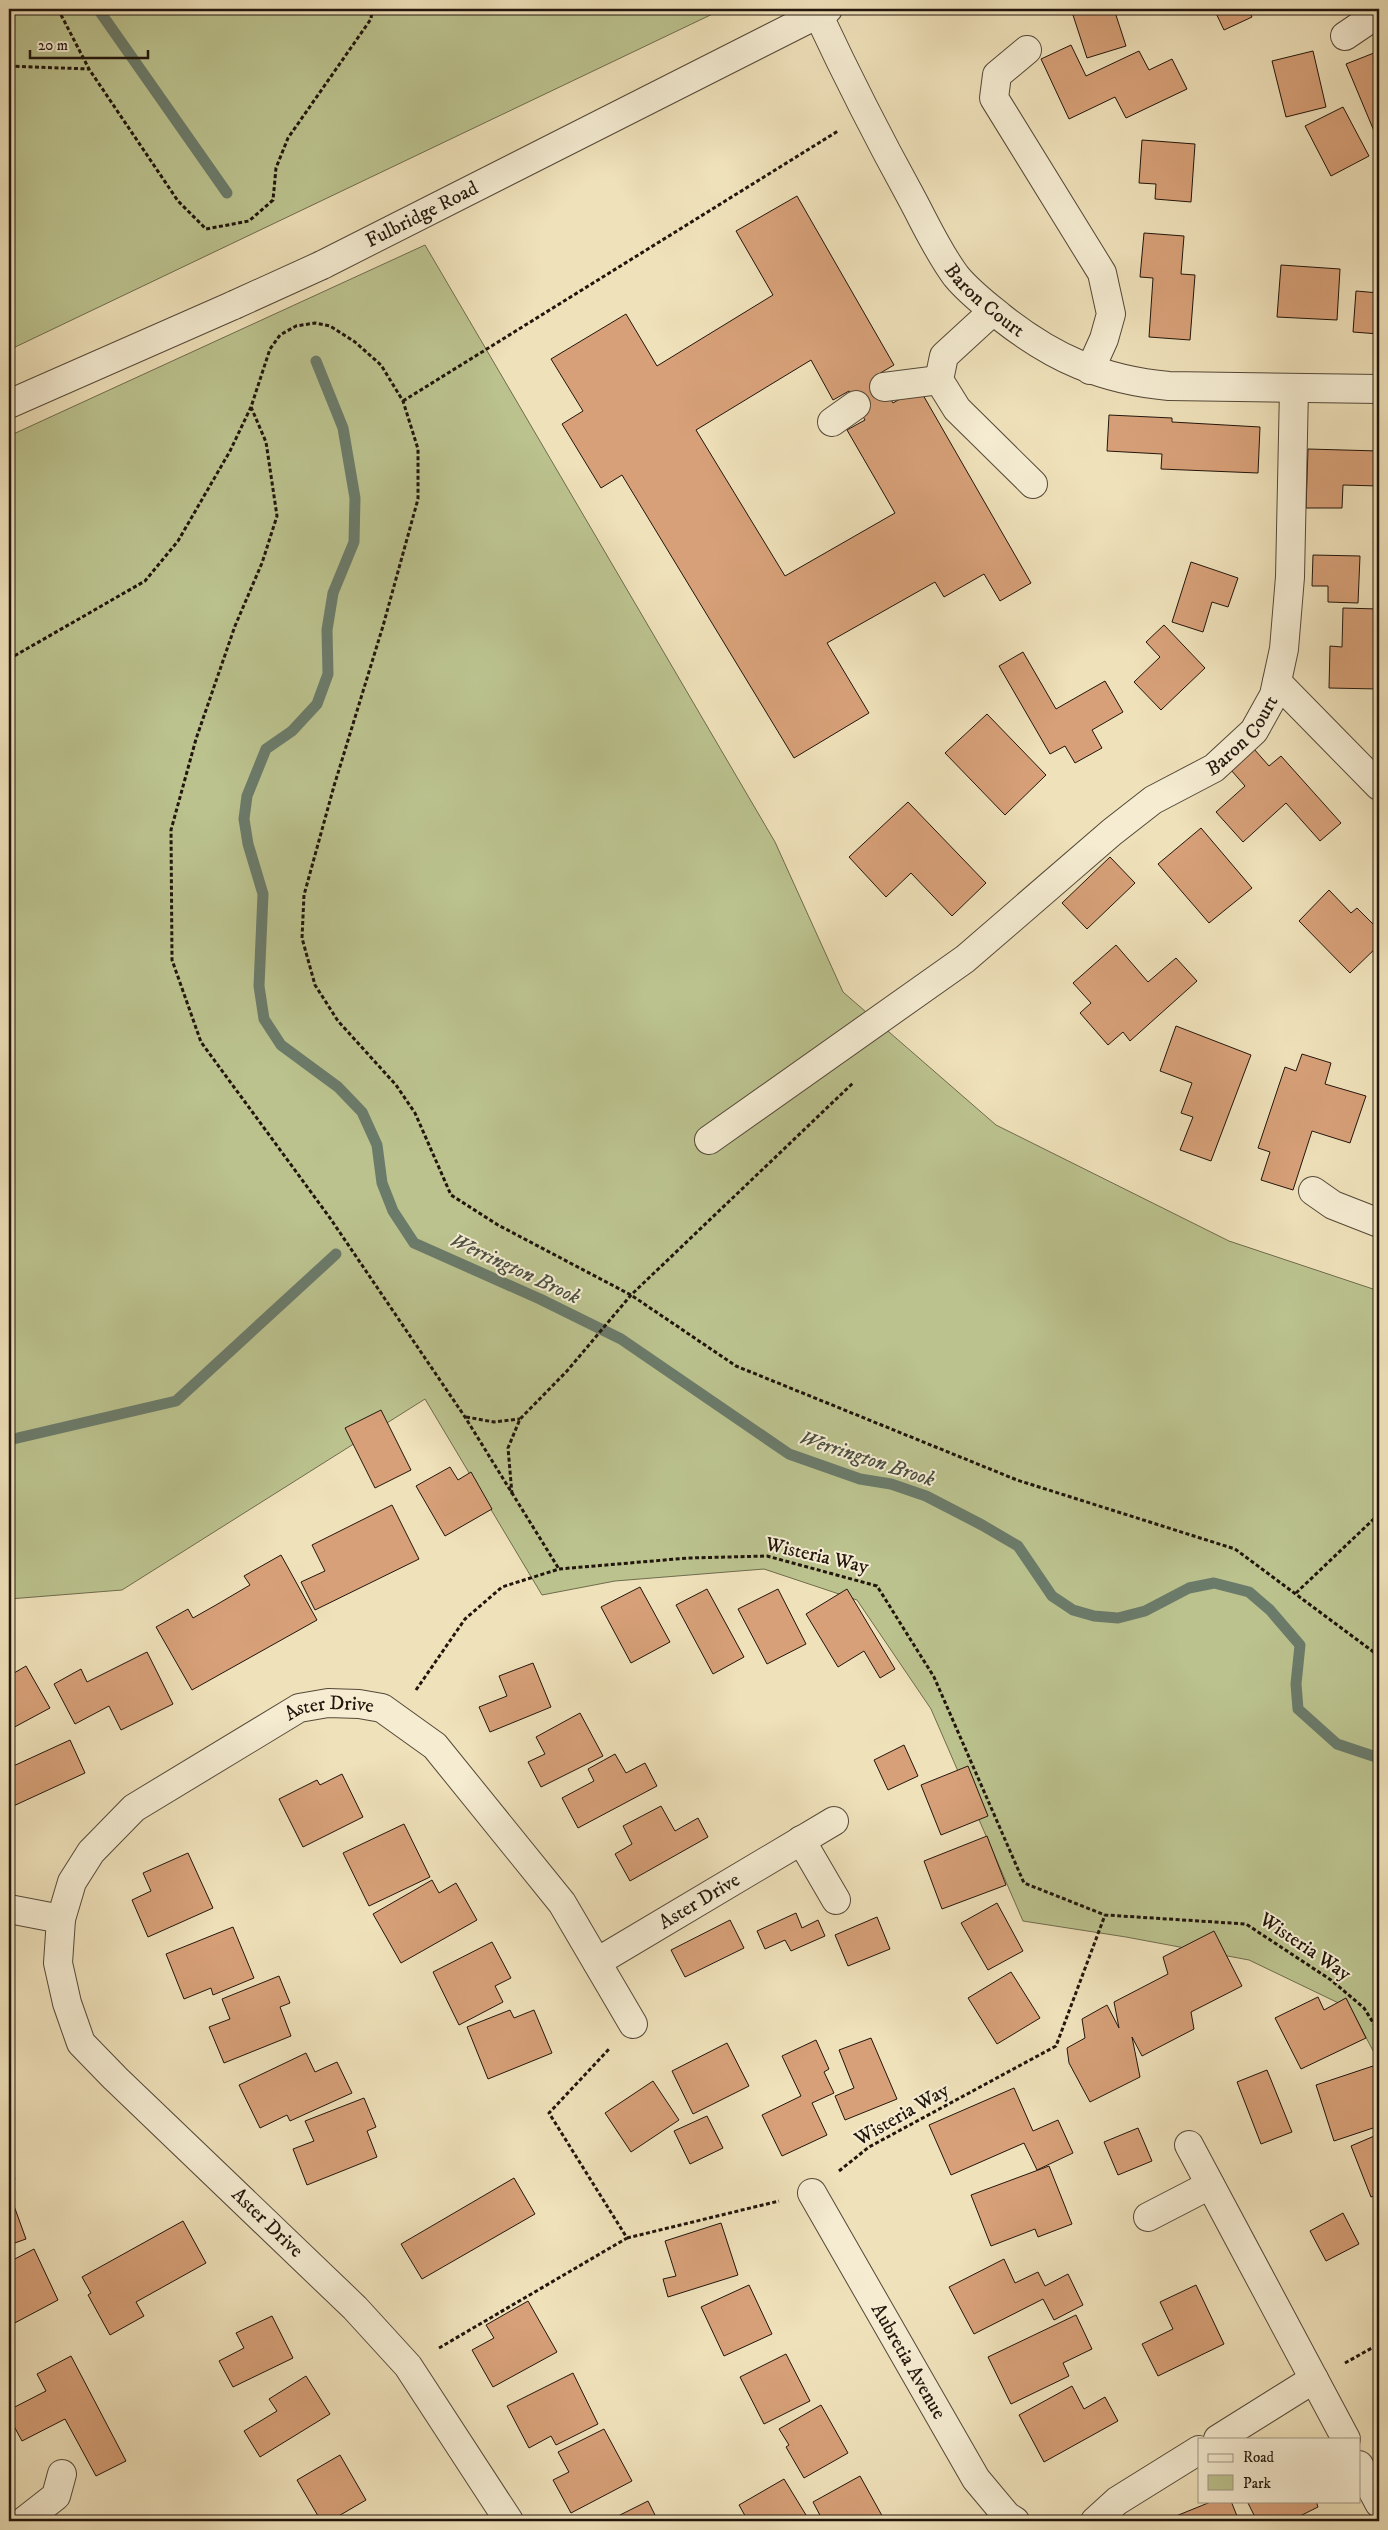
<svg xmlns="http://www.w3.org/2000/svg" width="1388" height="2530" viewBox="0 0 1388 2530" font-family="'IM FELL DW Pica',serif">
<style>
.green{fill:#bbc28e;stroke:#6e6c4d}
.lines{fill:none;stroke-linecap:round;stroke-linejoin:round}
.stream{stroke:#6b7b6a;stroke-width:11}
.building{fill:#d7a078;stroke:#22160c;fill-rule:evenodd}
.minor-casing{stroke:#554938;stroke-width:30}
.path{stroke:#22160c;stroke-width:3;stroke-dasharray:4 2.5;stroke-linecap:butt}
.minor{stroke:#f5ecd2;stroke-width:28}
.minor-bridge-casing{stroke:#554938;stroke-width:30;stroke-linecap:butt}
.minor-bridge{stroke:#f5ecd2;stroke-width:28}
.labels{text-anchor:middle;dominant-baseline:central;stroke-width:4;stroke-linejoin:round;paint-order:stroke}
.street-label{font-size:20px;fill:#22160c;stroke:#f5ecd2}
.water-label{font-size:21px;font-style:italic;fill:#4d5143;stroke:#f5ecd2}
</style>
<rect width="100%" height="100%" fill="#efe1ba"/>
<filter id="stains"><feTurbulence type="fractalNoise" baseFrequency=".004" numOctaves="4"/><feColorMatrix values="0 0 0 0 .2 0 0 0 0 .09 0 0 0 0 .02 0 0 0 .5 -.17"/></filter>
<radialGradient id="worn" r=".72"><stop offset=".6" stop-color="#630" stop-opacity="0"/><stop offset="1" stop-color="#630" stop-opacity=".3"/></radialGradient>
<g class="green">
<polygon points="9,9 723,9 9,350"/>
<polygon points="425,245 775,842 843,992 996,1125 1229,1241 1379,1291 1379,2062 1351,2009 1249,1960 1126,1937 1023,1921 931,1709 857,1600 764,1569 615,1581 542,1595 425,1399 122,1590 9,1599 9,436"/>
</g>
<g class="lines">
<g class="stream">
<polyline points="98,9 227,193"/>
<polyline points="316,361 343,428 355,498 354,542 333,593 327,630 328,674 317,704 292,731 266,749 247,796 244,819 248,844 263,894 259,986 264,1019 281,1045 338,1087 362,1112 377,1145 382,1183 393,1211 414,1243 540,1299 621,1339 789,1454 860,1479 891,1484 926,1496 982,1525 1018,1546 1052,1596 1073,1610 1094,1616 1118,1618 1145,1611 1189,1588 1214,1583 1249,1592 1270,1610 1300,1645 1296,1684 1298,1709 1337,1744 1379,1758"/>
<polyline points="9,1440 176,1401 336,1254"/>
</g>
</g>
<g class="building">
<polygon points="1071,9 1114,9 1126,46 1087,58"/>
<polygon points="1214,9 1248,9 1252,17 1224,30"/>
<polygon points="1071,45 1086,76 1139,51 1149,70 1172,59 1187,89 1126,118 1115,97 1069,119 1041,59"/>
<polygon points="1313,51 1326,107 1286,117 1272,61"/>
<polygon points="1379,51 1379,128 1374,131 1346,64"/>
<polygon points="1343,107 1369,156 1331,176 1305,126"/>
<polygon points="1142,140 1195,144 1191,202 1155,199 1156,184 1139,183"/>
<path d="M797,196L894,365L877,375L893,403L919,388L1031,583L1000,601L984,574L944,597L935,582L827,643L869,713L794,758L622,475L601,488L562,424L583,411L551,359L626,314L657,366L773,295L736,231ZM811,360L833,400L849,391L865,420L847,430L895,513L785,576L696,430Z"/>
<polygon points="1379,214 1379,238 1374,237"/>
<polygon points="1144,233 1184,236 1181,274 1195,275 1190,340 1149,337 1153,278 1140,277"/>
<polygon points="1281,265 1340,269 1337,320 1277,317"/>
<polygon points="1356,291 1379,293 1379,334 1353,332"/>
<polygon points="1109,415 1172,418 1172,422 1260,427 1258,473 1161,469 1162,454 1107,451"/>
<polygon points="1308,449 1379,451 1379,486 1343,485 1342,508 1306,508"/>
<polygon points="1313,555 1360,556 1358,603 1328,602 1328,586 1312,586"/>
<polygon points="1191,562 1238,578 1228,607 1212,602 1203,632 1172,622"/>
<polygon points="1343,608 1378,609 1379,689 1329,688 1330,646 1342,647"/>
<polygon points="1164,625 1205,668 1161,710 1134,682 1160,657 1146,642"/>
<polygon points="1023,652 1056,709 1105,681 1123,712 1092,730 1102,748 1075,763 1065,746 1050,754 999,666"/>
<polygon points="987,714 1046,775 1005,815 945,753"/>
<polygon points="1254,749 1269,766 1281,756 1341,823 1320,841 1286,803 1243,842 1216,812 1245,786 1231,770"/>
<polygon points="908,802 986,883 952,916 911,873 886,897 849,857"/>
<polygon points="1201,828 1252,888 1209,923 1158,864"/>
<polygon points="1110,857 1135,883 1087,929 1062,903"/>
<polygon points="1329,890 1351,913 1357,908 1379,930 1379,945 1350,973 1299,921"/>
<polygon points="1116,945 1148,982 1176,958 1197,981 1130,1041 1123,1032 1108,1045 1080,1013 1091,1003 1073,983"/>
<polygon points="1176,1026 1251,1055 1211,1161 1180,1150 1193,1117 1181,1113 1192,1083 1160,1071"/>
<polygon points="1302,1054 1331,1063 1325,1084 1366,1096 1350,1143 1312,1131 1293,1190 1261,1180 1270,1152 1258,1148 1285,1067 1296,1071"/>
<polygon points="381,1410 411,1470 375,1488 345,1428"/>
<polygon points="450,1467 458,1480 471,1472 492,1509 445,1536 416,1486"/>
<polygon points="392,1505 419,1559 315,1610 301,1582 325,1571 312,1545"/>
<polygon points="281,1555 317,1620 192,1690 156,1627 188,1609 193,1618 216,1605 250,1585 244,1576"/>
<polygon points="640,1587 670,1642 631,1663 601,1607"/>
<polygon points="707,1589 744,1657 713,1674 676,1605"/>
<polygon points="778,1589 806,1644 767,1664 738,1609"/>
<polygon points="847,1589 895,1669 880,1678 864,1651 838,1667 806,1614"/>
<polygon points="147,1652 173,1704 121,1730 109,1706 75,1724 54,1684 81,1669 87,1682"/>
<polygon points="533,1663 551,1707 490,1732 479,1707 507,1696 499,1676"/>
<polygon points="26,1666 50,1708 9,1730 9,1676"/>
<polygon points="580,1713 603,1756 541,1787 528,1762 545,1754 536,1737"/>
<polygon points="70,1740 85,1773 9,1808 9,1768"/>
<polygon points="904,1745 918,1776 888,1790 874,1760"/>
<polygon points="615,1754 626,1773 645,1763 657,1786 578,1828 562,1798 594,1781 588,1769"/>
<polygon points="968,1766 988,1816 941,1835 921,1785"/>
<polygon points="342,1774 363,1817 303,1847 279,1799 317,1780 320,1785"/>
<polygon points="661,1806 675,1831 698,1818 708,1837 630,1881 615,1854 632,1844 623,1826"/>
<polygon points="404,1824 430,1877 369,1906 343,1853"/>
<polygon points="987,1836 1006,1885 942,1909 924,1861"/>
<polygon points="188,1853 213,1908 148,1937 132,1900 151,1891 143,1873"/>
<polygon points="432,1880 439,1893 456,1883 477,1920 401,1963 373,1914"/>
<polygon points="997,1903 1023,1951 988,1970 961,1923"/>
<polygon points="796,1913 802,1928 818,1920 825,1936 791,1951 785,1940 765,1949 757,1931"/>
<polygon points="877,1917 890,1949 848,1966 835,1935"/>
<polygon points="730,1920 744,1948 685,1977 671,1950"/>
<polygon points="233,1927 254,1978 213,1995 211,1988 184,1999 166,1954"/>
<polygon points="1214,1931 1242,1986 1191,2012 1194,2029 1142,2056 1132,2037 1140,2077 1090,2102 1069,2063 1067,2048 1085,2038 1082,2019 1107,2005 1119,2028 1114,2002 1168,1974 1163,1957"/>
<polygon points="492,1942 511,1978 495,1986 503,2002 459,2025 433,1972"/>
<polygon points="1011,1972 1040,2018 997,2044 968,1998"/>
<polygon points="279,1976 290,2003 280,2007 291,2036 224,2063 209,2027 230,2019 222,1999"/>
<polygon points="1318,1997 1324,2010 1346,1998 1366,2038 1301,2069 1275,2018"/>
<polygon points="510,2010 514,2018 534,2010 552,2053 488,2079 467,2027"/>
<polygon points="871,2038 897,2099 845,2120 835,2096 854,2088 839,2050"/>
<polygon points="816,2040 829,2069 824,2072 834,2093 812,2103 827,2135 782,2156 762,2115 801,2096 782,2056"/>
<polygon points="727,2043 749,2086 693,2114 672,2071"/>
<polygon points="306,2053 315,2072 337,2062 352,2093 290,2121 287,2115 260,2128 239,2085"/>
<polygon points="1379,2064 1379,2126 1334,2141 1316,2085"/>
<polygon points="1267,2070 1292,2132 1261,2144 1237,2082"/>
<polygon points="653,2081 679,2120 631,2152 605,2113"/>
<polygon points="1014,2088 1033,2131 1058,2120 1073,2153 1037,2170 1024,2143 951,2175 929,2125"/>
<polygon points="364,2098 376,2127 367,2131 377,2157 307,2185 293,2149 314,2141 305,2121"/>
<polygon points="707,2116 723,2148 690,2164 674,2131"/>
<polygon points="1138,2128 1152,2161 1118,2175 1104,2142"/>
<polygon points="1379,2134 1379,2194 1371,2197 1351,2146"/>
<polygon points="1049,2166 1072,2224 1038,2237 1035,2229 991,2246 971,2195"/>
<polygon points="9,2167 15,2179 9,2182"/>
<polygon points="514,2178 535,2214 422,2279 401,2244"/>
<polygon points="9,2192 26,2239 9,2245"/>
<polygon points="1343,2213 1359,2244 1326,2261 1310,2231"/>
<polygon points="183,2221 206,2263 136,2302 144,2316 110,2335 88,2295 91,2293 82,2277"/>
<polygon points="721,2223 738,2275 668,2297 663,2279 676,2276 665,2241"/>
<polygon points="34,2249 58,2300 9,2326 9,2262"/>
<polygon points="1004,2259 1015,2283 1038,2272 1045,2286 1068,2274 1083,2305 1054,2320 1043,2299 974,2334 949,2287"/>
<polygon points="749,2285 772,2334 724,2356 701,2307"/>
<polygon points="1196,2285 1224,2344 1158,2376 1142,2344 1173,2329 1160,2302"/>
<polygon points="528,2301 557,2352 493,2387 472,2350 494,2338 486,2325"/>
<polygon points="1076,2315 1092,2349 1063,2363 1069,2376 1011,2404 988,2357"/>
<polygon points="272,2316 293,2358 233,2387 219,2361 244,2348 236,2333"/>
<polygon points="786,2354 810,2401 764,2424 740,2377"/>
<polygon points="71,2356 126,2461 96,2476 65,2419 22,2441 9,2417 9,2410 46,2391 37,2374"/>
<polygon points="573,2373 598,2424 556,2445 551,2436 529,2448 507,2406"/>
<polygon points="306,2376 330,2414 260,2457 244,2431 277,2411 269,2399"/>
<polygon points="1072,2386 1084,2409 1105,2397 1118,2421 1044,2462 1019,2415"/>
<polygon points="821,2405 848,2453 804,2478 786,2447 789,2445 779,2429"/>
<polygon points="604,2429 632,2481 571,2513 553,2480 569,2472 558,2452"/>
<polygon points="340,2455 366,2500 330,2521 321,2521 297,2480"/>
<polygon points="860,2476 885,2521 823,2521 813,2502"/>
<polygon points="784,2479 806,2515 795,2521 748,2521 739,2505"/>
<polygon points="648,2501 658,2521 608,2521"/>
<polygon points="1213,2501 1231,2501 1239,2521 1178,2521 1176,2516"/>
<polygon points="1247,2501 1316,2501 1318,2507 1290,2521 1257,2521"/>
</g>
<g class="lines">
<defs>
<g id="minor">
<path id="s1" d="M818,14C847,76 878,137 911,197C925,223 938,252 956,276C969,292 985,304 1001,317C1053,358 1102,380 1169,386L1379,389"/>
<polyline points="1345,36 1379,13"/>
<polyline points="1027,50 997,75 994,98 1102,273 1111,314 1104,339 1090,370"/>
<path id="s2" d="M322,265L828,9"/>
<polyline points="993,311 944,356 939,380 957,409 1033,484"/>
<polyline points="884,387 939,380"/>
<polyline points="9,404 234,305"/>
<polyline points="832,422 856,405"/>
<polyline points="1277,682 1379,786"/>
<path id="s3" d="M709,1140L965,959L1112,832L1153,800L1214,768L1254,731L1274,695L1284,649L1290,577L1294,389"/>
<polyline points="1313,1191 1333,1205 1379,1223"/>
<polyline points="801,1840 836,1900"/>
<polyline points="9,1909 61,1919"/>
<path id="s4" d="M597,1962L834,1821"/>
<polyline points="1189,2145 1346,2439"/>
<path id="s5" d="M812,2193L976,2479L1007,2516L1015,2521"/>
<polyline points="1148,2217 1210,2185"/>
<polyline points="1218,2439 1314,2379"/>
<polyline points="1359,2465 1379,2503"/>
<polyline points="24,2521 56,2496 62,2474"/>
<path id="s6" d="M509,2521L408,2366L355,2308L115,2078L81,2043L67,2003L58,1963L61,1919L72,1882L91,1852L134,1808L299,1708L328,1703L359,1704L382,1708L435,1746L562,1903L633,2024"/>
<polyline points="1095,2521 1117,2501 1199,2450"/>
</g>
</defs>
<use href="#minor" class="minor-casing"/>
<g class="path">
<polyline points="58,9 89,69 178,201 206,229 249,221 273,200 276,168 288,138 371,19 372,9"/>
<polyline points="9,66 88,69"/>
<polyline points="403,401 838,131"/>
<polyline points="251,407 266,442 277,516 262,563 235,626 196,739 171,830 172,960 201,1042 330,1218 465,1417 559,1569"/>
<polyline points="9,659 145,581 178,541 230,451 251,407 270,349 280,335 296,326 315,323 330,326 355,342 381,365 403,401 418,449 418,499 383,626 334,786 304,895 302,938 315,985 338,1021 396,1085 415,1113 451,1195 498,1225 631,1295 736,1366 1017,1480 1235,1549 1379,1656"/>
<polyline points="466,1417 494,1422 520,1419"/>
<polyline points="512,1494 508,1448 520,1419 567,1371 631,1295 853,1083"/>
<polyline points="1296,1593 1379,1514"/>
<polyline points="416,1690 465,1619 502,1587 559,1569 688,1558 767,1556 877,1586 934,1677 1024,1883 1105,1915 1246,1924 1331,1980 1364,2008 1379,2032"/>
<polyline points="839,2171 869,2147 1056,2046 1105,1915"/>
<polyline points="627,2238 779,2201"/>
<polyline points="439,2348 627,2238 549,2113 610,2048"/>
<polyline points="1345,2363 1379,2344"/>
</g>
<use href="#minor" class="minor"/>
<defs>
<polyline id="minor-bridge" points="234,305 322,265"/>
</defs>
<use href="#minor-bridge" class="minor-bridge-casing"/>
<use href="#minor-bridge" class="minor-bridge"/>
</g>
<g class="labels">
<g class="street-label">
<text stroke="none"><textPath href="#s2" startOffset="112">Fulbridge Road</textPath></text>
<text stroke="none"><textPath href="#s1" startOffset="334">Baron Court</textPath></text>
<text stroke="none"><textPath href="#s3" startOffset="672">Baron Court</textPath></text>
<text transform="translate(817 1556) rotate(13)">Wisteria Way</text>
<text stroke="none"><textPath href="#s6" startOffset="1131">Aster Drive</textPath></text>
<text stroke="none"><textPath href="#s4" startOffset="119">Aster Drive</textPath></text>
<text transform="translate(1305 1947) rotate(34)">Wisteria Way</text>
<text transform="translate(902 2115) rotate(-30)">Wisteria Way</text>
<text transform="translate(267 2223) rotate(44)">Aster Drive</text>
<text stroke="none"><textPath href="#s5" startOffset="194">Aubretia Avenue</textPath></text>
</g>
<g class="water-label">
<text transform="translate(515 1269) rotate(25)">Werrington Brook</text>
<text transform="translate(867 1459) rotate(18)">Werrington Brook</text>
</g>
</g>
<rect width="1388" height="2530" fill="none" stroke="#efe1ba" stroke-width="30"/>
<rect x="10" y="10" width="1368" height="2510" fill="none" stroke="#22160c" stroke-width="2.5"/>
<rect x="15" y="15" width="1358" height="2500" fill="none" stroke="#22160c"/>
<rect x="1198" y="2438" width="162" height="65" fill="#f5ecd2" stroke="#a19683"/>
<rect x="1208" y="2454" width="25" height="8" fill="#f5ecd2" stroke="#a19683"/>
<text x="1243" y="2462" font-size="15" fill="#22160c">Road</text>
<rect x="1208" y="2475" width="25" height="15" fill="#bbc28e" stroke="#a19683"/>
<text x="1243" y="2488" font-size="15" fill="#22160c">Park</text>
<path d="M30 50v8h118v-8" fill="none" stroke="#22160c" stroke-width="2.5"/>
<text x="38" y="50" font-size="15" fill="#22160c" stroke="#f5ecd2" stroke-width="4" paint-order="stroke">20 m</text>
<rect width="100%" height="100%" filter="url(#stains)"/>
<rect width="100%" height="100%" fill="url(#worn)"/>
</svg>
